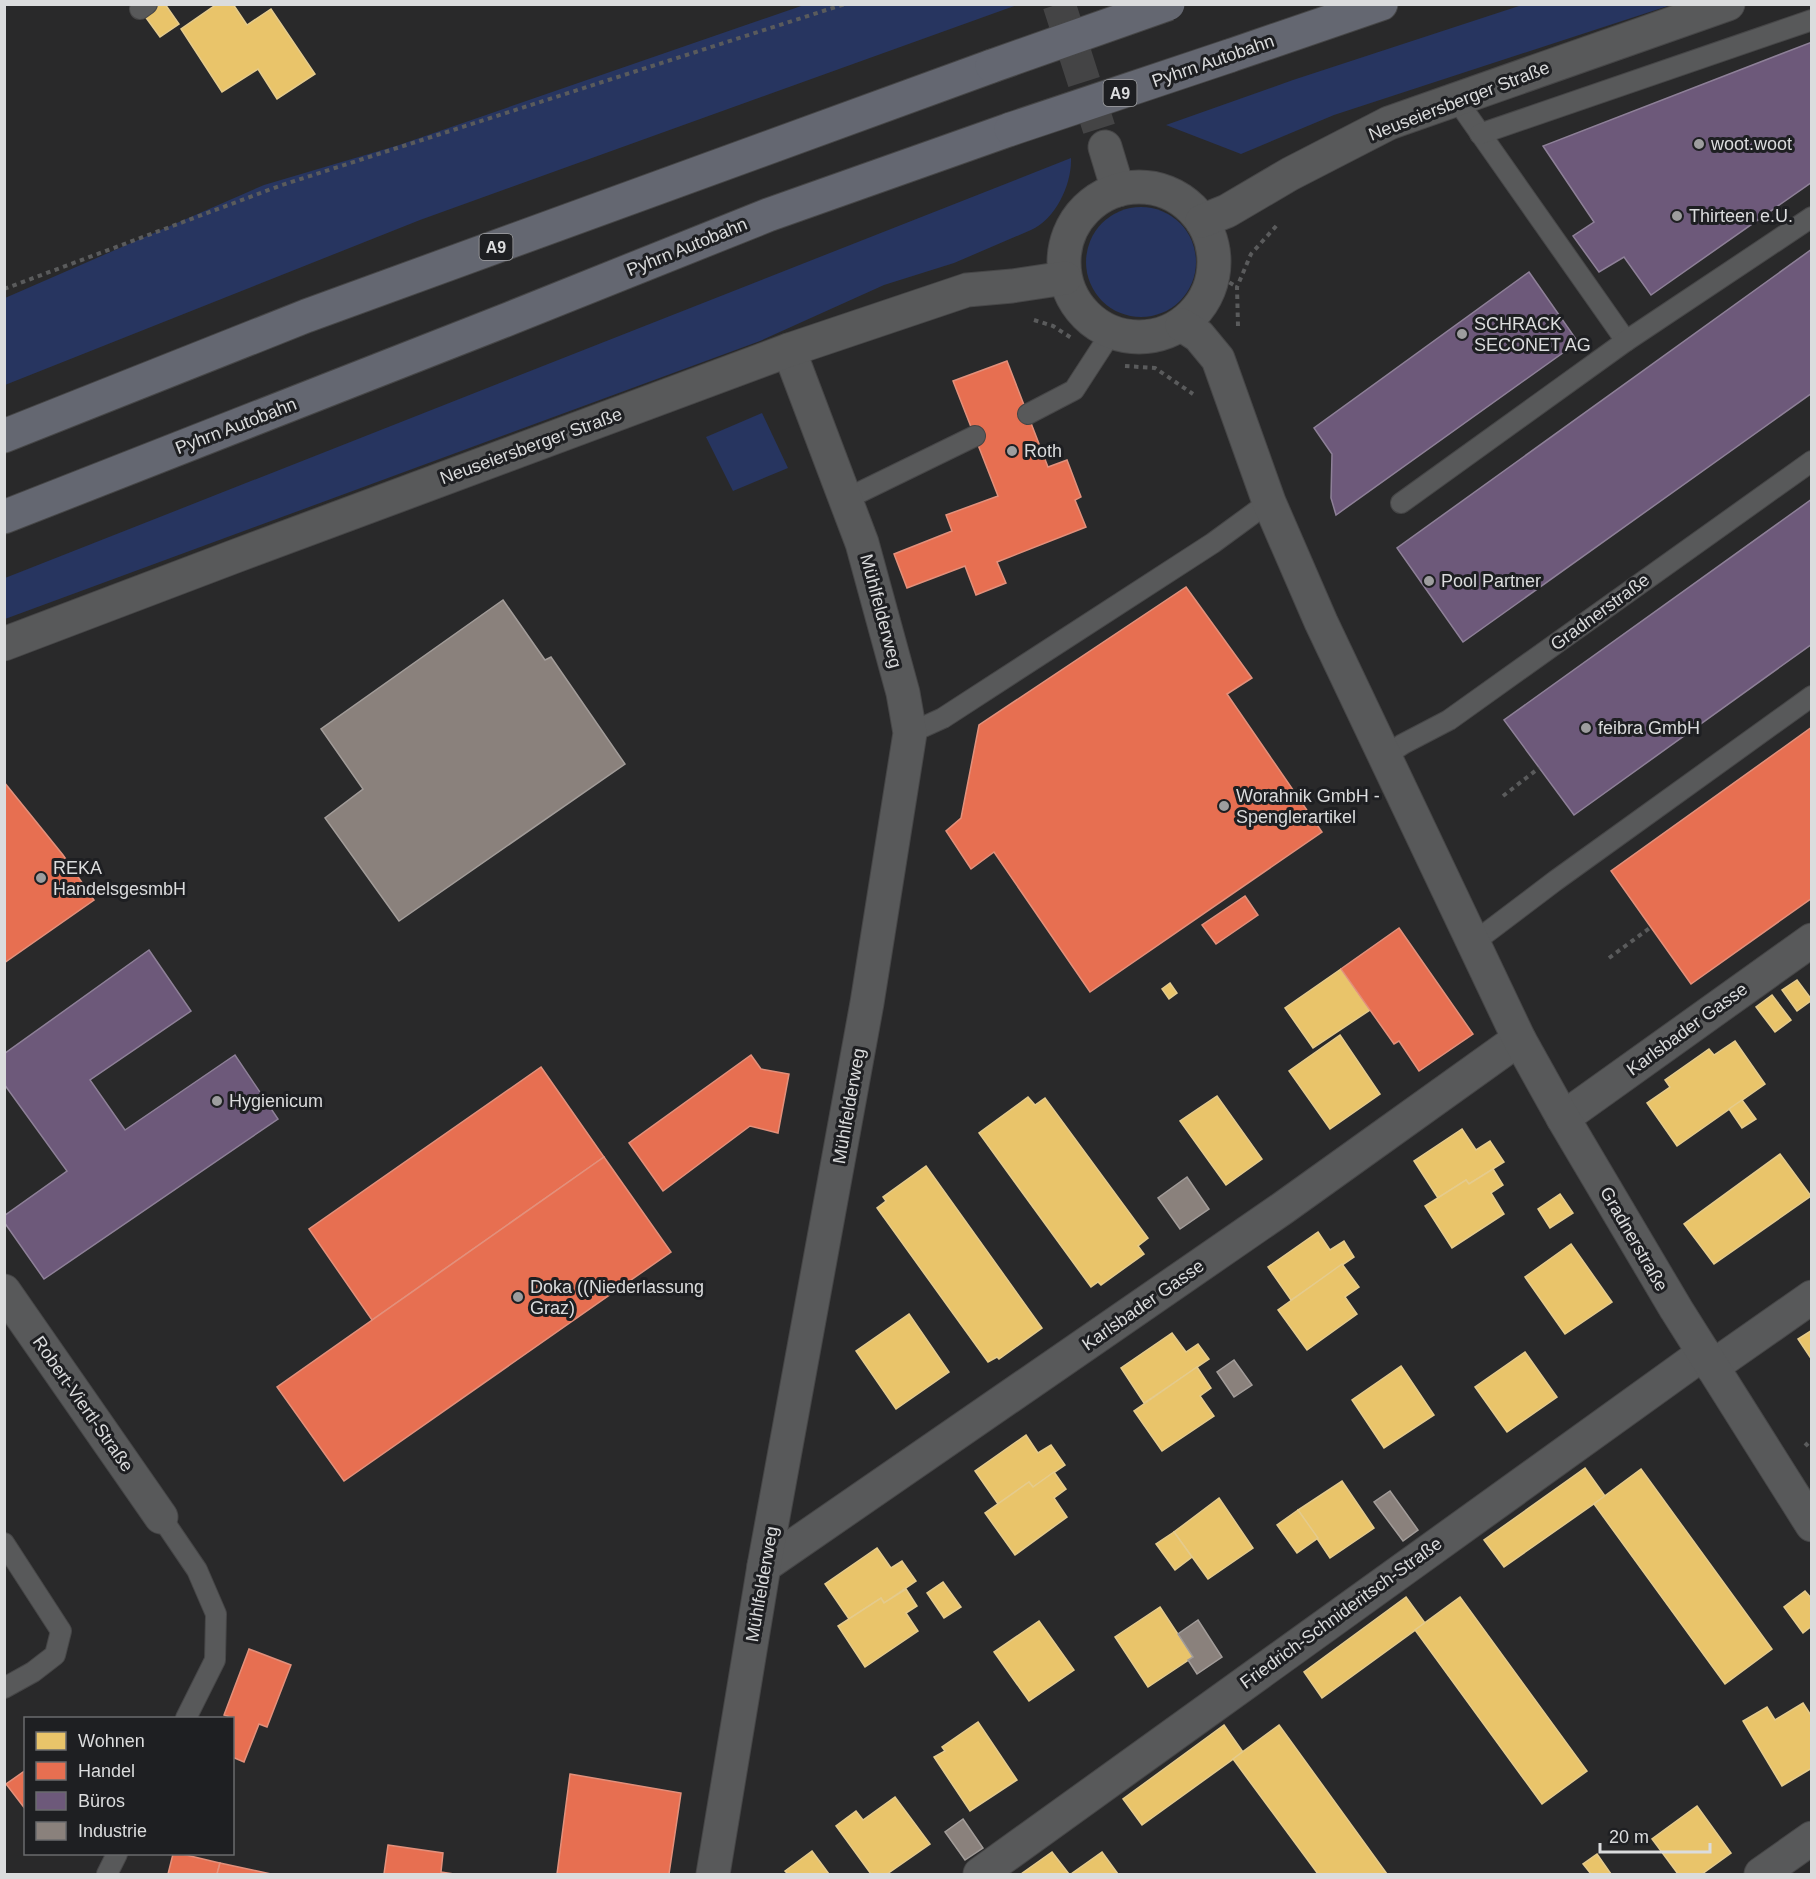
<svg xmlns="http://www.w3.org/2000/svg" width="1816" height="1879" viewBox="0 0 1816 1879" font-family="Arial,sans-serif">
<style>
.green{fill:#273560}
.homes{fill:#e9c46a;stroke:#e5cb8c;stroke-width:1.5}
.shops{fill:#e76f51;stroke:#e3907b;stroke-width:1.5}
.offices{fill:#6d597a;stroke:#8e8098;stroke-width:1.5}
.industry{fill:#8a817c;stroke:#a29c99;stroke-width:1.5}
.lines{fill:none;stroke-linecap:round;stroke-linejoin:round}
.secondary-tunnel{stroke:#444445;stroke-width:33;stroke-dasharray:33 16;stroke-linecap:butt}
.lane-casing{stroke:#464647;stroke-width:22}
.street-casing{stroke:#464647;stroke-width:35}
.secondary-casing{stroke:#464647;stroke-width:35}
.highway-casing{stroke:#464647;stroke-width:35}
.path{stroke:#5a5b5c;stroke-width:4;stroke-dasharray:4.5 4.5;stroke-linecap:butt}
.lane{stroke:#58595a;stroke-width:20}
.street{stroke:#58595a;stroke-width:33}
.secondary{stroke:#58595a;stroke-width:33}
.highway{stroke:#646771;stroke-width:33}
.highway-bridge-casing{stroke:#464647;stroke-width:35;stroke-linecap:butt}
.highway-bridge{stroke:#646771;stroke-width:33}
.poi-dot{fill:#9d9d9e;stroke:#1e1f22;stroke-width:2}
.labels{text-anchor:middle;dominant-baseline:central;stroke-width:6;stroke-linejoin:round;paint-order:stroke}
.shield{fill:#1e1f22;stroke:#a2a3a5;stroke-width:1.5}
.shield-label{font-size:16px;font-weight:bold;fill:#dbdcdd}
.street-label{font-size:18px;fill:#dbdcdd;stroke:#1e1f22}
.poi-label{font-size:18px;fill:#dbdcdd;stroke:#1e1f22;text-anchor:start}
</style>
<rect width="100%" height="100%" fill="#29292a"/>
<g class="green">
<polygon points="807,4 1017,5 420,220 5,385 5,298 264,185 399,145"/>
<polygon points="1522,5 1671,5 1334,115 1241,154 1166,125 1293,80"/>
<path d="M1071,158C1072,184 1056,219 1031,230L954,263L884,285L760,341L5,619V578Z"/>
<circle cx="1141" cy="262" r="55"/>
<polygon points="762,413 788,468 733,491 706,437"/>
</g>
<g class="homes">
<polygon points="160,4 165,4 179,24 160,37 144,15"/>
<polygon points="217,4 233,4 247,25 271,9 315,74 277,99 258,69 222,92 181,29"/>
<polygon points="1341,969 1370,1010 1313,1048 1285,1008"/>
<polygon points="1797,980 1812,1000 1797,1011 1782,990"/>
<polygon points="1170,983 1177,993 1169,999 1162,989"/>
<polygon points="1772,995 1791,1020 1775,1032 1756,1007"/>
<polygon points="1340,1035 1380,1094 1330,1129 1289,1071"/>
<polygon points="1735,1041 1765,1084 1677,1146 1647,1103 1670,1087 1665,1080 1709,1049 1714,1055"/>
<polygon points="1217,1096 1262,1159 1226,1185 1180,1121"/>
<polygon points="1028,1097 1035,1105 1045,1098 1148,1238 1138,1246 1144,1254 1101,1285 1098,1282 1091,1287 979,1133"/>
<polygon points="1742,1100 1756,1119 1742,1128 1729,1109"/>
<polygon points="1462,1129 1476,1150 1490,1141 1504,1162 1469,1184 1466,1180 1438,1198 1414,1161"/>
<polygon points="1780,1154 1811,1196 1714,1264 1684,1224"/>
<polygon points="926,1166 1042,1328 999,1359 997,1357 988,1362 877,1208 886,1201 883,1197"/>
<polygon points="1493,1169 1503,1185 1491,1193 1504,1214 1452,1248 1425,1206 1466,1180 1469,1184"/>
<polygon points="1560,1194 1573,1213 1550,1228 1538,1209"/>
<polygon points="1318,1232 1330,1250 1344,1241 1354,1257 1291,1300 1268,1267"/>
<polygon points="1571,1244 1612,1302 1565,1334 1525,1277"/>
<polygon points="1342,1264 1359,1287 1345,1297 1357,1314 1307,1350 1278,1310"/>
<polygon points="909,1314 949,1372 896,1409 856,1351"/>
<polygon points="1812,1330 1812,1360 1798,1339"/>
<polygon points="1172,1333 1186,1352 1198,1344 1209,1359 1144,1403 1121,1368"/>
<polygon points="1525,1352 1557,1397 1507,1432 1475,1387"/>
<polygon points="1401,1366 1434,1415 1384,1448 1352,1400"/>
<polygon points="1197,1367 1211,1388 1200,1396 1214,1416 1162,1451 1134,1411"/>
<polygon points="1026,1435 1038,1453 1051,1445 1065,1465 1033,1487 1029,1482 998,1504 975,1471"/>
<polygon points="1585,1468 1605,1496 1504,1567 1484,1540"/>
<polygon points="1641,1469 1772,1649 1725,1684 1594,1504"/>
<polygon points="1054,1472 1066,1489 1054,1498 1067,1517 1015,1555 985,1513 1029,1482 1033,1487"/>
<polygon points="1342,1481 1374,1528 1330,1558 1298,1510"/>
<polygon points="1219,1498 1253,1548 1208,1579 1174,1532"/>
<polygon points="1298,1510 1318,1538 1297,1553 1277,1525"/>
<polygon points="1174,1532 1192,1557 1175,1570 1156,1544"/>
<polygon points="877,1548 891,1568 902,1561 916,1581 884,1603 881,1598 849,1619 825,1584"/>
<polygon points="943,1582 961,1607 944,1618 927,1593"/>
<polygon points="906,1589 917,1606 906,1613 918,1631 865,1667 838,1626 881,1598 884,1603"/>
<polygon points="1805,1591 1812,1599 1812,1626 1803,1633 1784,1607"/>
<polygon points="1406,1597 1425,1623 1322,1698 1304,1672"/>
<polygon points="1460,1597 1587,1771 1542,1804 1415,1630"/>
<polygon points="1160,1607 1193,1657 1148,1687 1115,1637"/>
<polygon points="1039,1621 1074,1670 1029,1701 994,1652"/>
<polygon points="1803,1703 1812,1717 1812,1768 1782,1786 1743,1721 1767,1707 1775,1720"/>
<polygon points="978,1722 1017,1780 970,1811 934,1757 945,1751 942,1747"/>
<polygon points="1224,1725 1243,1752 1142,1825 1123,1799"/>
<polygon points="1279,1725 1387,1874 1318,1874 1233,1759"/>
<polygon points="895,1797 930,1844 887,1874 871,1874 836,1826 856,1811 863,1820"/>
<polygon points="1697,1806 1731,1853 1702,1874 1678,1874 1652,1839"/>
<polygon points="812,1851 829,1874 788,1874 785,1871"/>
<polygon points="1052,1852 1069,1874 1021,1874"/>
<polygon points="1102,1852 1118,1874 1071,1874"/>
<polygon points="1597,1854 1611,1874 1591,1874 1583,1864"/>
</g>
<g class="shops">
<polygon points="1007,361 1048,467 1067,460 1081,497 1075,500 1086,527 997,562 1006,583 976,595 965,566 907,588 894,554 952,531 946,515 998,496 953,381"/>
<polygon points="1186,587 1252,678 1227,694 1322,832 1090,992 994,852 971,869 946,831 961,818 979,725"/>
<polygon points="1812,727 1812,898 1691,984 1611,871"/>
<polygon points="4,782 63,855 94,900 4,963"/>
<polygon points="1245,896 1258,915 1216,944 1202,925"/>
<polygon points="1399,928 1473,1034 1419,1071 1399,1041 1394,1044 1341,969"/>
<polygon points="751,1055 761,1069 789,1074 778,1133 750,1126 663,1191 629,1143"/>
<polygon points="541,1067 604,1157 372,1320 309,1229"/>
<polygon points="604,1157 671,1252 344,1481 277,1387"/>
<polygon points="249,1649 291,1665 267,1727 259,1724 244,1762 232,1757 233,1718 224,1715"/>
<polygon points="26,1770 26,1810 6,1784"/>
<polygon points="570,1774 681,1793 669,1874 557,1874"/>
<polygon points="388,1845 443,1853 441,1872 454,1874 384,1874"/>
<polygon points="173,1854 182,1854 220,1863 217,1874 168,1874"/>
<polygon points="220,1863 271,1874 217,1874"/>
</g>
<g class="offices">
<polygon points="1812,42 1812,182 1651,295 1624,257 1599,272 1573,236 1594,222 1543,146"/>
<polygon points="1812,249 1812,393 1463,642 1397,548"/>
<polygon points="1529,272 1578,342 1336,515 1331,498 1332,454 1314,428"/>
<polygon points="1812,499 1812,644 1574,815 1504,720"/>
<polygon points="149,950 191,1011 90,1080 125,1130 235,1055 278,1119 44,1279 4,1222 4,1216 67,1171 4,1084 4,1054"/>
</g>
<g class="industry">
<polygon points="503,600 545,660 551,657 625,764 399,921 325,818 363,789 321,729"/>
<polygon points="1187,1177 1209,1209 1180,1229 1158,1198"/>
<polygon points="1234,1360 1252,1385 1234,1397 1217,1372"/>
<polygon points="1390,1491 1418,1530 1403,1541 1374,1502"/>
<polygon points="1198,1620 1222,1657 1197,1674 1188,1660 1193,1657 1178,1634"/>
<polygon points="963,1819 983,1848 965,1860 945,1832"/>
</g>
<g class="lines">
<polyline class="secondary-tunnel" points="1059,4 1105,147"/>
<defs>
<g id="lane">
<polyline points="140,9 147,4"/>
<polyline points="1456,99 1626,341"/>
<polyline points="1480,134 1812,20"/>
<polyline points="1028,414 1074,390 1111,333"/>
<polyline points="846,499 975,436"/>
<polyline points="1401,503 1626,341 1812,217"/>
<polyline points="910,733 943,718 1213,543 1269,502"/>
<polyline points="1385,756 1403,744 1449,720 1812,461"/>
<polyline points="1473,943 1555,881 1812,696"/>
<polyline points="161,1517 197,1570 216,1614 215,1660 186,1718"/>
<polyline points="4,1543 61,1631 55,1655 33,1672 4,1688"/>
<polyline points="107,1874 117,1854"/>
</g>
<g id="street">
<polyline points="1563,1118 1812,940"/>
<polyline points="4,1291 161,1517"/>
<polyline points="1712,1367 1812,1297"/>
<polyline points="764,1566 1283,1208 1519,1039"/>
<polyline points="713,1874 764,1566 867,1003 910,733 903,693 862,543 789,350"/>
<polyline points="980,1874 1704,1353"/>
<polyline points="1761,1874 1812,1838"/>
</g>
<g id="secondary">
<polyline points="1105,147 1118,190"/>
<circle cx="1139" cy="262" r="75"/>
<polyline points="1202,221 1227,211 1290,174 1389,123 1728,4"/>
<polyline points="1182,325 1199,336 1218,359 1269,502 1321,622 1519,1039 1563,1118 1676,1309 1812,1525"/>
<polyline points="4,644 233,557 789,350 967,290 1012,286 1065,278"/>
</g>
<g id="highway">
<polyline points="1229,56 1381,4"/>
<polyline points="4,436 306,316 992,66"/>
<polyline points="4,517 511,318 768,215 1011,129"/>
</g>
</defs>
<use href="#lane" class="lane-casing"/>
<use href="#street" class="street-casing"/>
<use href="#secondary" class="secondary-casing"/>
<use href="#highway" class="highway-casing"/>
<g class="path">
<polyline points="1214,273 1237,287"/>
<polyline points="4,289 282,185 845,4"/>
<polyline points="1034,320 1053,326 1073,339"/>
<polyline points="1238,326 1237,287 1251,254 1278,224"/>
<polyline points="1125,366 1155,368 1193,394"/>
<polyline points="1503,796 1539,768"/>
<polyline points="1609,958 1651,927"/>
<polyline points="1805,1443 1812,1450"/>
</g>
<use href="#lane" class="lane"/>
<use href="#street" class="street"/>
<use href="#secondary" class="secondary"/>
<use href="#highway" class="highway"/>
<defs>
<g id="highway-bridge">
<polyline points="992,66 1168,4"/>
<polyline points="1011,129 1229,56"/>
</g>
</defs>
<use href="#highway-bridge" class="highway-bridge-casing"/>
<use href="#highway-bridge" class="highway-bridge"/>
</g>
<g class="poi-dot">
<circle cx="1699" cy="144" r="6"/>
<circle cx="1677" cy="216" r="6"/>
<circle cx="1462" cy="334" r="6"/>
<circle cx="1012" cy="451" r="6"/>
<circle cx="1429" cy="581" r="6"/>
<circle cx="1586" cy="728" r="6"/>
<circle cx="1224" cy="806" r="6"/>
<circle cx="41" cy="878" r="6"/>
<circle cx="217" cy="1101" r="6"/>
<circle cx="518" cy="1297" r="6"/>
</g>
<g class="labels">
<g class="shield">
<rect x="1103.5" y="80" width="33" height="26" rx="4.5"/>
<rect x="479.5" y="234" width="33" height="26" rx="4.5"/>
</g>
<g class="shield-label">
<text x="1120" y="93">A9</text>
<text x="496" y="247">A9</text>
</g>
<g class="street-label">
<text transform="translate(1213 61) rotate(-19)">Pyhrn Autobahn</text>
<text transform="translate(1459 101) rotate(-21)">Neuseiersberger Straße</text>
<text transform="translate(687 247) rotate(-22)">Pyhrn Autobahn</text>
<text transform="translate(236 426) rotate(-21)">Pyhrn Autobahn</text>
<text transform="translate(531 446) rotate(-20)">Neuseiersberger Straße</text>
<text transform="translate(881 611) rotate(75)">Mühlfelderweg</text>
<text transform="translate(1600 612) rotate(-36)">Gradnerstraße</text>
<text transform="translate(1687 1029) rotate(-36)">Karlsbader Gasse</text>
<text transform="translate(849 1106) rotate(-80)">Mühlfelderweg</text>
<text transform="translate(1634 1239) rotate(60)">Gradnerstraße</text>
<text transform="translate(1143 1305) rotate(-35)">Karlsbader Gasse</text>
<text transform="translate(83 1404) rotate(55)">Robert-Viertl-Straße</text>
<text transform="translate(762 1584) rotate(-80)">Mühlfelderweg</text>
<text transform="translate(1341 1613) rotate(-36)">Friedrich-Schnideritsch-Straße</text>
</g>
<g class="poi-label">
<text x="1711" y="144">woot.woot</text>
<text x="1689" y="216">Thirteen e.U.</text>
<text x="1474" y="324">SCHRACK<tspan x="1474" dy="21">SECONET AG</tspan></text>
<text x="1024" y="451">Roth</text>
<text x="1441" y="581">Pool Partner</text>
<text x="1598" y="728">feibra GmbH</text>
<text x="1236" y="796">Worahnik GmbH -<tspan x="1236" dy="21">Spenglerartikel</tspan></text>
<text x="53" y="868">REKA<tspan x="53" dy="21">HandelsgesmbH</tspan></text>
<text x="229" y="1101">Hygienicum</text>
<text x="530" y="1287">Doka ((Niederlassung<tspan x="530" dy="21">Graz)</tspan></text>
</g>
</g>
<rect width="1816" height="1879" fill="none" stroke="#dbdcdd" stroke-width="12"/>
<rect x="24" y="1717" width="210" height="138" fill="#1e1f22" stroke="#6a6b6d" stroke-width="1.5"/>
<rect x="36" y="1732" width="30" height="18" fill="#e9c46a" stroke="#6a6b6d" stroke-width="1.5"/>
<text x="78" y="1747" font-size="18" fill="#dbdcdd">Wohnen</text>
<rect x="36" y="1762" width="30" height="18" fill="#e76f51" stroke="#6a6b6d" stroke-width="1.5"/>
<text x="78" y="1777" font-size="18" fill="#dbdcdd">Handel</text>
<rect x="36" y="1792" width="30" height="18" fill="#6d597a" stroke="#6a6b6d" stroke-width="1.5"/>
<text x="78" y="1807" font-size="18" fill="#dbdcdd">Büros</text>
<rect x="36" y="1822" width="30" height="18" fill="#8a817c" stroke="#6a6b6d" stroke-width="1.5"/>
<text x="78" y="1837" font-size="18" fill="#dbdcdd">Industrie</text>
<path d="M1600 1843v9h110v-9" fill="none" stroke="#dbdcdd" stroke-width="3"/>
<text x="1609" y="1843" font-size="18" fill="#dbdcdd" stroke="#1e1f22" stroke-width="4.5" paint-order="stroke">20 m</text>
</svg>
